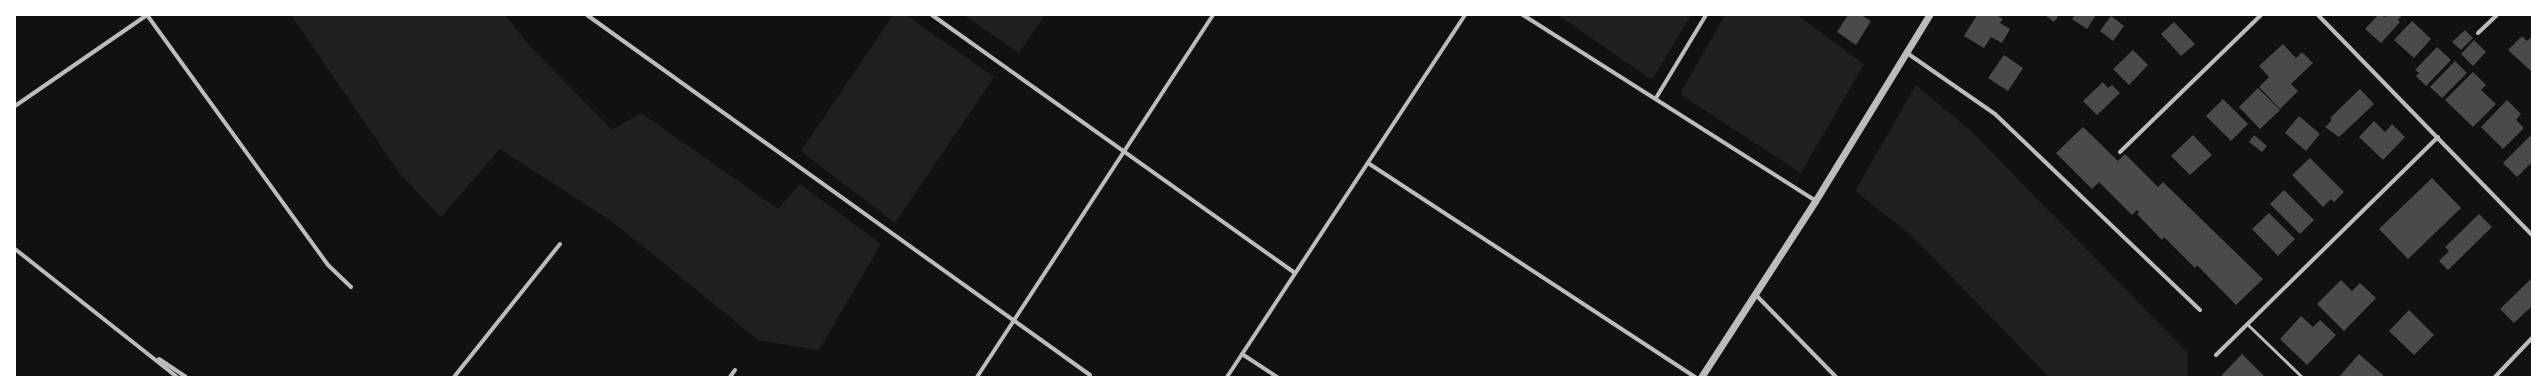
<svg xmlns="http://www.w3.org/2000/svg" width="2547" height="392" viewBox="0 0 2547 392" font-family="Cabin,sans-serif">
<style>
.green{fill:#202020}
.building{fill:#4a4a4a}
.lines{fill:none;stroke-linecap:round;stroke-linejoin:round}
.service{stroke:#bcbcbc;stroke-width:3}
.minor{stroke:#bcbcbc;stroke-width:4}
.tertiary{stroke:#bcbcbc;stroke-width:7}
</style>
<rect width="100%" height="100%" fill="#111"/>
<g class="green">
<polygon points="291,15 505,15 529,45 612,130 641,113 778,209 800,184 881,244 819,350 758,340 613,222 500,149 441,217 400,174"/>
<polygon points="893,15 906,15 994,77 895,223 801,151"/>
<polygon points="964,15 1045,15 1019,53"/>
<polygon points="1558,15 1691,15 1652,80"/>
<polygon points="1725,15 1797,15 1864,64 1801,173 1680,94"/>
<polygon points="1916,85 1971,131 2187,352 2187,377 2049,377 1911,235 1855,191"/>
</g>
<g class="building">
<polygon points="1848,15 1861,15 1871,21 1856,45 1837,32"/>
<polygon points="1977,15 1996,15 2003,19 2000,23 2010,29 2002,43 1991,37 1984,48 1964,36"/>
<polygon points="2045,15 2059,15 2054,22"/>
<polygon points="2075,15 2096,15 2087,29 2072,19"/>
<polygon points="2378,15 2386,17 2388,15 2402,15 2398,20 2400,22 2381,43 2365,29"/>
<polygon points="2111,16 2124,26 2113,41 2100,31"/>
<polygon points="2412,21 2431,39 2414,58 2394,40"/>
<polygon points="2174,22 2195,44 2181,56 2161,34"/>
<polygon points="2465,30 2473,38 2461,50 2452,42"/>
<polygon points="2522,36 2527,41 2532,36 2532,72 2508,50"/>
<polygon points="2474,40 2486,52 2473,66 2461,54"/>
<polygon points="2283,44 2296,58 2302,52 2313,63 2291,84 2298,91 2280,109 2259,87 2269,77 2259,66"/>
<polygon points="2437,47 2451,60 2426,86 2416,76 2419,73 2415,70"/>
<polygon points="2133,50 2148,65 2129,85 2113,69"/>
<polygon points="2004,55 2023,68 2008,91 1988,78"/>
<polygon points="2455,61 2467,73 2442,98 2430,87"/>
<polygon points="2473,72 2486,85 2481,90 2496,104 2473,127 2445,100"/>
<polygon points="2103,82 2108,88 2112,85 2120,93 2097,115 2083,101"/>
<polygon points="2258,88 2280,110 2260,129 2239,107"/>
<polygon points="2360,89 2374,104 2339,137 2325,127 2332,120 2330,118"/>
<polygon points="2223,99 2248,124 2231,141 2206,116"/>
<polygon points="2507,100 2521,114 2516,120 2524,128 2503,149 2481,127"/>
<polygon points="2299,116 2320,134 2306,151 2285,133"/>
<polygon points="2374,121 2385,132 2392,124 2405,137 2383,160 2359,137"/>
<polygon points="2083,127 2118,161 2125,154 2158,187 2163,182 2263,279 2236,305 2197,265 2195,268 2164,237 2162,240 2137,214 2139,212 2137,210 2132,215 2099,182 2092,189 2056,153"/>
<polygon points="2532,134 2532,166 2530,164 2517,177 2503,163"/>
<polygon points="2193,135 2212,155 2190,175 2171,156"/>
<polygon points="2254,135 2267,146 2262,152 2249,142"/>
<polygon points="2310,158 2344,192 2334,202 2331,199 2323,207 2292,175"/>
<polygon points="2432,178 2461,208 2408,259 2379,229"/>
<polygon points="2284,190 2314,220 2300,234 2270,204"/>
<polygon points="2269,213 2295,239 2278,256 2252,229"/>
<polygon points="2479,214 2492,227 2448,270 2439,261 2449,251 2445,247"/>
<polygon points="2532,278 2532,306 2514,323 2500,309"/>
<polygon points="2341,280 2352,291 2360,283 2376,298 2344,331 2317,304"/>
<polygon points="2409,310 2434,335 2414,355 2389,331"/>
<polygon points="2301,316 2313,327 2320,320 2336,335 2307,365 2280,339"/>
<polygon points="2242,354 2265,377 2220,377"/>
<polygon points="2359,354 2385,377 2339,377"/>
</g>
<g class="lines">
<polyline class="service" points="2247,324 2302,377"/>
<g class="minor">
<polyline points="147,15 328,265 351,287"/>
<polyline points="587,15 1090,375"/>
<polyline points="932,15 1295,273"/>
<polyline points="1523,15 1816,201"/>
<polyline points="2318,15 2532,235"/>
<polyline points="2478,33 2497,15"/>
<polyline points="1907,53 1995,114 2200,310"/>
<polyline points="1656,98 1706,15"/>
<polyline points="15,106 147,15"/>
<polyline points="2120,152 2261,15"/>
<polyline points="1368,163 1695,377"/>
<polyline points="15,249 177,377"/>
<polyline points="1755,294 1836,377"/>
<polyline points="1242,354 1277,377"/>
<polyline points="2216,355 2438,137"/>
<polyline points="159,359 186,377"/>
<polyline points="454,377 560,244"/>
<polyline points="730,377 735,370"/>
<polyline points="977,377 1213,15"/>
<polyline points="1227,377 1465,15"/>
<polyline points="2495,377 2532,338"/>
</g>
<polyline class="tertiary" points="1702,377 1816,201 1930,15"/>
</g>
<rect width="2547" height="392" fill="none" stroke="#ffffff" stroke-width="32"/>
</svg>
